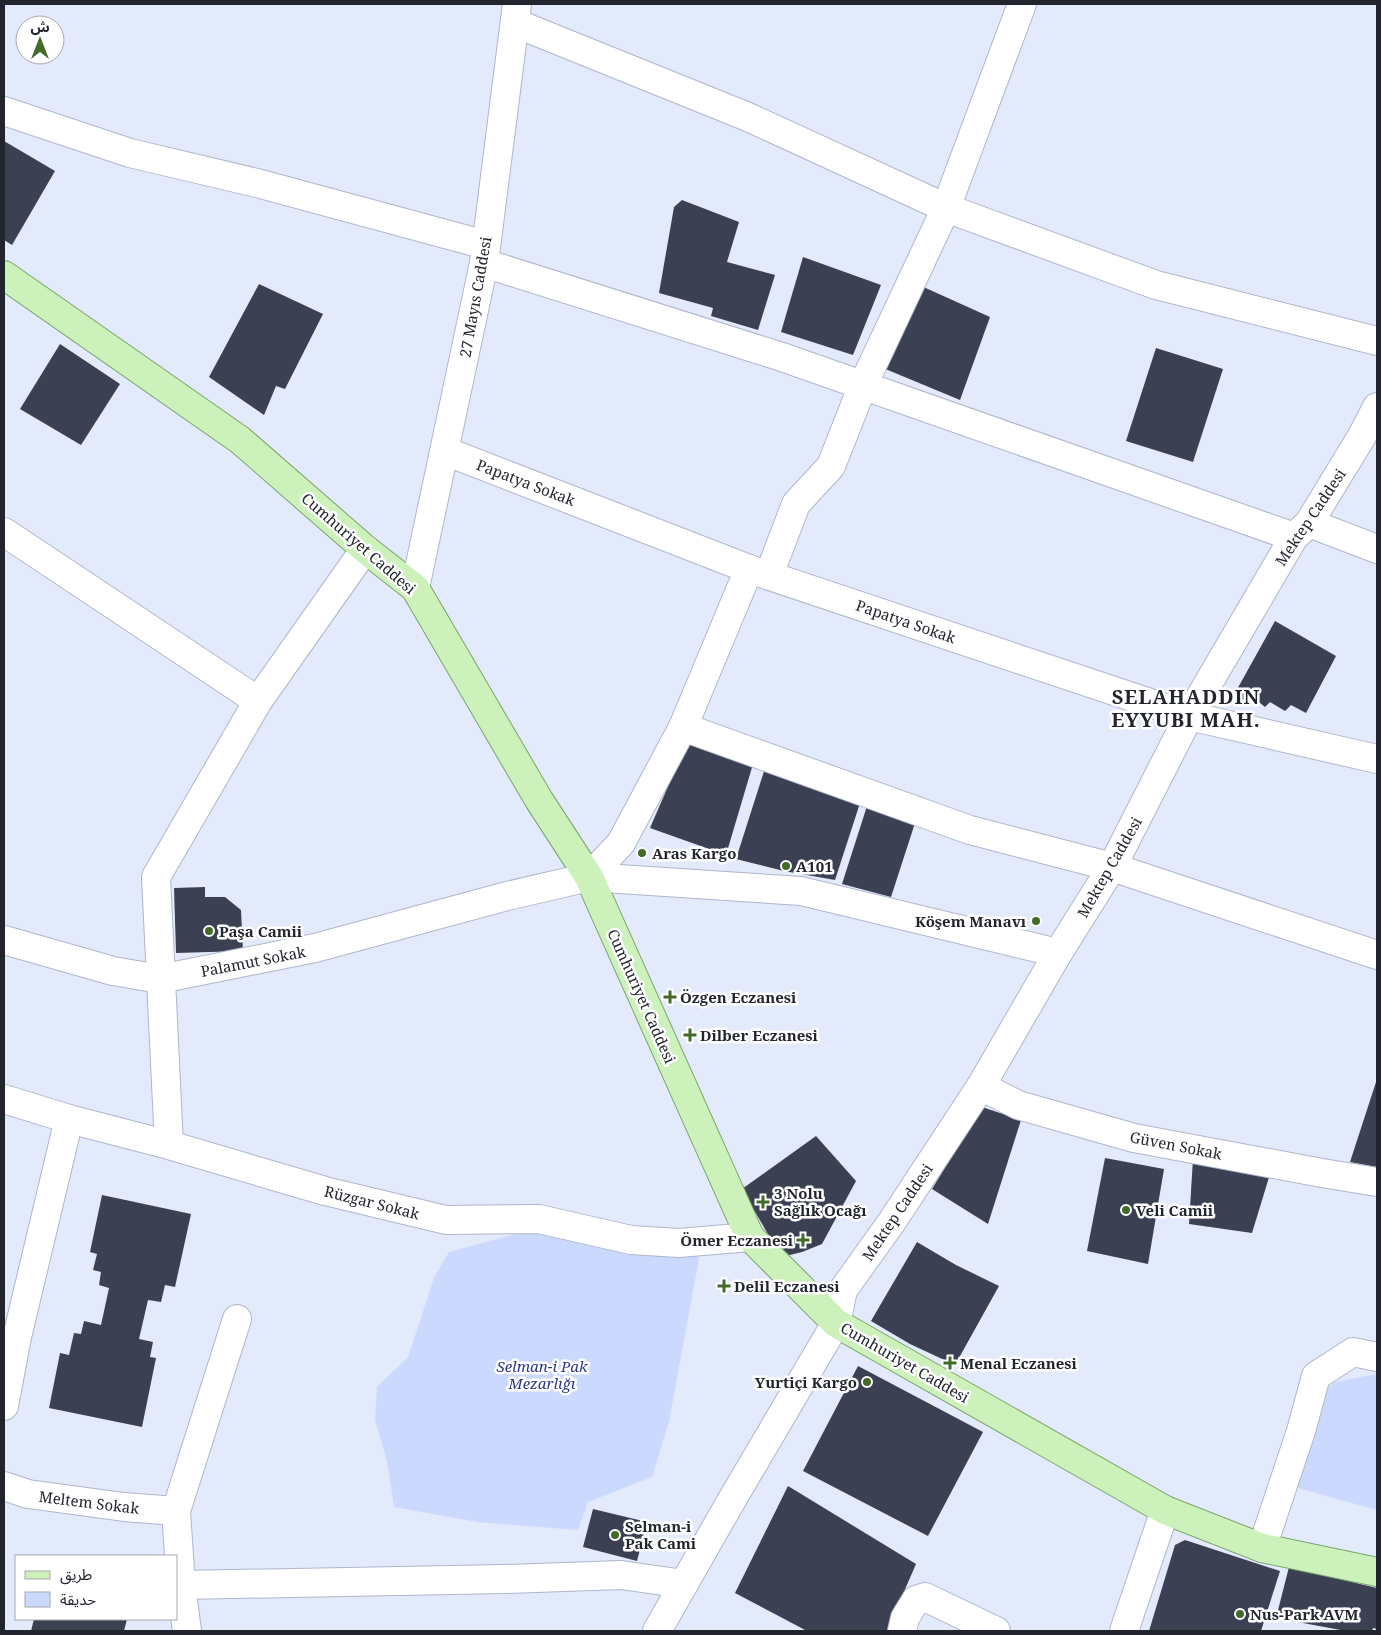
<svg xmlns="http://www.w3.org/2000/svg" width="1381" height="1635" viewBox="0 0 1381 1635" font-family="'Noto Serif','Noto Sans Arabic',serif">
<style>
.green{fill:#ccd9fe}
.building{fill:#3b4153}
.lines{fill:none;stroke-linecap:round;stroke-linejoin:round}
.minor-casing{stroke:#aeb6cb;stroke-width:30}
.major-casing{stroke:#7ba46b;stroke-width:30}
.minor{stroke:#fff;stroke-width:28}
.major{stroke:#cdf1ba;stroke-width:28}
.poi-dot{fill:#416b27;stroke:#fff;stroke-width:2}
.labels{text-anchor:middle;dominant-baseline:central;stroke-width:5;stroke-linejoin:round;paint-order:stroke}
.street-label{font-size:15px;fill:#22252d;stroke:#fff}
.poi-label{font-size:15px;font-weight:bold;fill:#22252d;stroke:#fff;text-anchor:start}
.park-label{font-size:15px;font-style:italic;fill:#293886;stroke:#fff}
.district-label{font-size:20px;font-weight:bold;letter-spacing:1px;fill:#22252d;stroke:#fff}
</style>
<rect width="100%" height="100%" fill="#e3eafc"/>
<g class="green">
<polygon points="530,1230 700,1253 669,1422 652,1477 588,1502 578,1530 477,1522 394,1507 387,1461 375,1420 377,1387 408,1357 434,1278 449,1252"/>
<polygon points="1377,1374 1377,1510 1298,1488 1317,1398 1335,1382"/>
</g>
<g class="building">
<polygon points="4,141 55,171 12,245 4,240"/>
<polygon points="682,200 739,222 727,262 775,275 758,330 711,316 713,308 659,293 674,207"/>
<polygon points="803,257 881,285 853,355 781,332"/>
<polygon points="259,284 323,314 285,389 276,386 264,415 209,377"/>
<polygon points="919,285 990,317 960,400 883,368"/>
<polygon points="60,344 120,384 81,445 20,409"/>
<polygon points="1156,348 1223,369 1193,462 1126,441"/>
<polygon points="1275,621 1336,656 1306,713 1291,705 1285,711 1270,702 1265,707 1254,698 1247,703 1235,693"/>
<polygon points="689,738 753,764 726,855 650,828"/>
<polygon points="765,768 861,800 835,880 784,871 736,859"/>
<polygon points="867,806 916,820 891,897 842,884"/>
<polygon points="205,887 205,897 225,897 241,910 243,951 176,953 174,888"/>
<polygon points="1377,1079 1377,1167 1350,1162"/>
<polygon points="982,1107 1021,1120 988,1224 932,1189"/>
<polygon points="816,1136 856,1181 822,1244 802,1252 790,1255 777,1250 742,1189"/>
<polygon points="1105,1158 1164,1169 1148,1264 1087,1251"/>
<polygon points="1193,1159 1270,1174 1252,1233 1189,1224"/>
<polygon points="102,1195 191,1214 175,1287 165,1285 161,1302 148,1300 139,1339 153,1342 150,1357 156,1358 142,1427 49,1408 60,1353 69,1355 74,1333 81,1334 84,1321 101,1325 109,1288 99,1285 101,1272 93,1270 97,1254 90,1252"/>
<polygon points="917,1242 956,1265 999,1286 955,1365 910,1344 871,1321"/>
<polygon points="858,1366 983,1432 928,1536 803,1471"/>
<polygon points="788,1486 916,1564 887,1631 807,1631 735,1593"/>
<polygon points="593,1509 647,1522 637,1561 583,1547"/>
<polygon points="1185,1540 1280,1571 1261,1631 1149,1631 1175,1545"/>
<polygon points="1289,1567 1377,1588 1377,1629 1373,1628 1372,1631 1346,1631 1276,1618"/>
<polygon points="34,1619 127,1619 124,1631 31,1631"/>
</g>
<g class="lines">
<defs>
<g id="minor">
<polyline points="515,23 748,117 946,208 1156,285 1377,341"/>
<polyline points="4,111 130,153 257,183 486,245"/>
<polyline points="484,263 782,357 1294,537"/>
<polyline points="445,451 749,569 1189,716 1377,759"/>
<polyline points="1309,523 1377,549"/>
<polyline points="4,532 258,701"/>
<polyline points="769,575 796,504 831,466 863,385 946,208 1022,4"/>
<polyline points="415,588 484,263 517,4"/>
<polyline points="683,727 970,830 1112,867 1377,955"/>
<polyline points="589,877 621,843 683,727 749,569"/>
<polyline points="4,940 113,971 160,979 315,948 507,896 589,877 801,891 1058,953"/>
<polyline points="981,1086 1018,1105 1134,1138 1322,1173 1377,1182"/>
<polyline points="4,1099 69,1119 169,1145 325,1191 446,1220 539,1219 631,1240 679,1243 750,1237"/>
<polyline points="169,1145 156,877 258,701 365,549"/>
<polyline points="4,1406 17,1337 69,1119"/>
<polyline points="4,1486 28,1494 124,1507 176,1511"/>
<polyline points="1262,1548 1301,1431 1316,1376 1353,1352 1377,1357"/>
<polyline points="181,1585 505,1579 621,1575 684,1584"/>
<polyline points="187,1631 181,1585 176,1511 237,1319"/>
<polyline points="657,1631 730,1503 836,1323 843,1290 891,1223 981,1086 1058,953 1112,867 1189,716 1294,537 1309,523 1362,436 1377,407"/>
<polyline points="902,1631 905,1618 916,1600 925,1597 996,1631"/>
<polyline points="1124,1631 1165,1510"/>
</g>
<polyline id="major" points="4,275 240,440 365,549 415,588 539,800 589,877 750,1237 836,1323 1165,1510 1262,1548 1377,1572"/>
</defs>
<use href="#minor" class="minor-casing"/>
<use href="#major" class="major-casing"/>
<use href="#minor" class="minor"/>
<use href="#major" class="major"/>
</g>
<g class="poi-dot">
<circle cx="642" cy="853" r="5"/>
<circle cx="786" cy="866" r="5"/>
<circle cx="1036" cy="921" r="5"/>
<circle cx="209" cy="931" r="5"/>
<path d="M667.5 989.5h5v5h5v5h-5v5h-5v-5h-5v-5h5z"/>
<path d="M687.5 1027.5h5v5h5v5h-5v5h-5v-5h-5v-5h5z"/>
<path d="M760.5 1194.5h5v5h5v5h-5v5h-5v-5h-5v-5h5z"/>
<circle cx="1126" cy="1210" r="5"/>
<path d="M800.5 1232.5h5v5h5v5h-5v5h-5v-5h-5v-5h5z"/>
<path d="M721.5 1278.5h5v5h5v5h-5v5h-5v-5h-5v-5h5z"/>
<path d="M947.5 1355.5h5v5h5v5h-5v5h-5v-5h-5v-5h5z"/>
<circle cx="867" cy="1382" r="5"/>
<circle cx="615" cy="1535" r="5"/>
<circle cx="1240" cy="1614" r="5"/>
</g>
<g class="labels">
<g class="street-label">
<text transform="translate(475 297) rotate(-80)">27 Mayıs Caddesi</text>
<text transform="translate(526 482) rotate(21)">Papatya Sokak</text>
<text transform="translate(1310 517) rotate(-56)">Mektep Caddesi</text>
<text transform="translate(359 543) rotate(41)">Cumhuriyet Caddesi</text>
<text transform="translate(906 621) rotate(19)">Papatya Sokak</text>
<text transform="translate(1109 867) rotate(-60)">Mektep Caddesi</text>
<text transform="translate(253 961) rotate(-11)">Palamut Sokak</text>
<text transform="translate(642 996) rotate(66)">Cumhuriyet Caddesi</text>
<text transform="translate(1176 1145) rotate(11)">Güven Sokak</text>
<text transform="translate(372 1202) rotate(14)">Rüzgar Sokak</text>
<text transform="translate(897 1212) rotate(-56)">Mektep Caddesi</text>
<text transform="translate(905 1362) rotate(30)">Cumhuriyet Caddesi</text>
<text transform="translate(89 1502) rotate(7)">Meltem Sokak</text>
</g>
<g class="poi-label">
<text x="652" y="853">Aras Kargo</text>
<text x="796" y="866">A101</text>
<text x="1026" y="921" text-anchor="end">Köşem Manavı</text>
<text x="219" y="931">Paşa Camii</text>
<text x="680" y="997">Özgen Eczanesi</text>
<text x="700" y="1035">Dilber Eczanesi</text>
<text x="774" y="1193">3 Nolu<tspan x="774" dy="17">Sağlık Ocağı</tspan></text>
<text x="1136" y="1210">Veli Camii</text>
<text x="793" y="1240" text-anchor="end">Ömer Eczanesi</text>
<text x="734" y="1286">Delil Eczanesi</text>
<text x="960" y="1363">Menal Eczanesi</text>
<text x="857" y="1382" text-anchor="end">Yurtiçi Kargo</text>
<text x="625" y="1526">Selman-i<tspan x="625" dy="17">Pak Cami</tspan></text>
<text x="1250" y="1614">Nus-Park AVM</text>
</g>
<g class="park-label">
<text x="542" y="1366">Selman-i Pak<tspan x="542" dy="17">Mezarlığı</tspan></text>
</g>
<g class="district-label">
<text x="1186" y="696">SELAHADDIN<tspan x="1186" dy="23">EYYUBI MAH.</tspan></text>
</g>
</g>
<rect width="1381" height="1635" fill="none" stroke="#22252d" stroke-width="10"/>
<rect x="15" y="1555" width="162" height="65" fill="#ffffff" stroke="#a7a8ab"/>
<rect x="25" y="1571" width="25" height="8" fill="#cdf1ba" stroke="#a7a8ab"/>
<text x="60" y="1580" font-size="15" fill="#22252d">طريق</text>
<rect x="25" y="1592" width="25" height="15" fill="#ccd9fe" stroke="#a7a8ab"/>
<text x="60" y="1605" font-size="15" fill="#22252d">حديقة</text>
<g transform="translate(40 40)"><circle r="24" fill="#ffffff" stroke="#a7a8ab"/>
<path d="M0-4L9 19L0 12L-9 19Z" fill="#416b27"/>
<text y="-8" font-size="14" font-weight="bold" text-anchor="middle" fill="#22252d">ش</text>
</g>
</svg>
